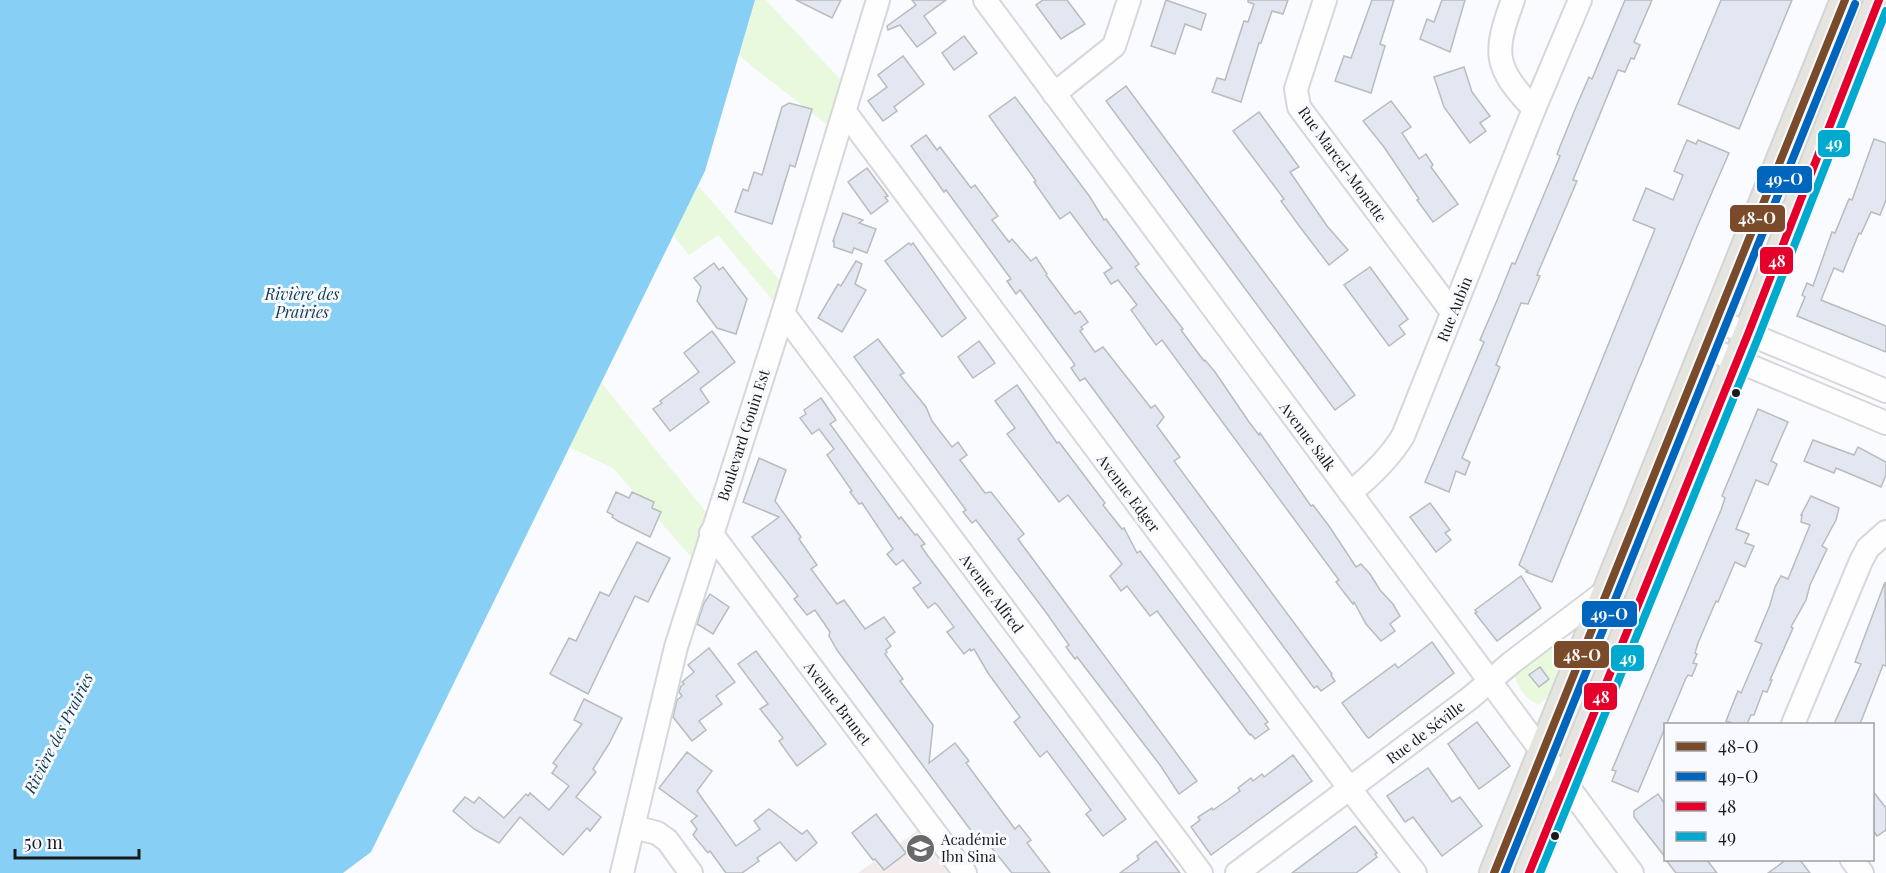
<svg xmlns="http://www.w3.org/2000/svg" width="1886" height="873" viewBox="0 0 1886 873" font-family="'Playfair Display',serif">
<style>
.education{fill:#f2eaeb}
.green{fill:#e9f9de}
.water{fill:#87cff4}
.building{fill:#e2e7f2;stroke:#b9bbbd;stroke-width:1.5}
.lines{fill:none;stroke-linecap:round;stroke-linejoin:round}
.minor-casing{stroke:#d6d7da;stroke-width:26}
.major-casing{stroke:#d3d4d6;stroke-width:32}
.minor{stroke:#fefeff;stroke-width:22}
.major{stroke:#e6e4df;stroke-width:28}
.bus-1-casing{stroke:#f8faff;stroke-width:12}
.bus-2-casing{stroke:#f8faff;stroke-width:12}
.bus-3-casing{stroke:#f8faff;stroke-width:12}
.bus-4-casing{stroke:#f8faff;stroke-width:12}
.bus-1{stroke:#7a4b2a;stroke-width:8}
.bus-2{stroke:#0065bd;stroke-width:8}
.bus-3{stroke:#e4002b;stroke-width:8}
.bus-4{stroke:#00a9ce;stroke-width:8}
.bus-dot{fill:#191a1b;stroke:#f8faff;stroke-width:2}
.labels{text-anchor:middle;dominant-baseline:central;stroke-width:6;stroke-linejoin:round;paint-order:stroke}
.street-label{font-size:15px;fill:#191a1b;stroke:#f8faff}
.poi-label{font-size:15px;fill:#191a1b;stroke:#f8faff;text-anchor:start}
.water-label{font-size:16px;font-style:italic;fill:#0c394e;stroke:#f8faff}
.line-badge{stroke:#f8faff;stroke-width:2}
.badge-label{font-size:16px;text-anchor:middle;font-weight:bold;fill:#fff}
</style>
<rect width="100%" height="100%" fill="#f9fbfe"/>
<polygon class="education" points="928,823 965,873 858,873"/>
<g class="green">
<polygon points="755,0 766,0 851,91 839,134 739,56"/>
<polygon points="698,185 789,291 783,313 718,235 689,255 673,235"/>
<polygon points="601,382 714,522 700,567 613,468 569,447"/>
<path d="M1560,645L1564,648L1565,655L1547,699L1539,704C1528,702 1517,687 1515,676L1554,646Z"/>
</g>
<polygon class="water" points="0,0 755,0 705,171 371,852 343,873 0,873"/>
<g class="building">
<polygon points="796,0 841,0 832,18"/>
<polygon points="912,0 946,0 924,16 936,33 917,47 900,25 888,30 887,26 916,5"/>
<polygon points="1043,0 1067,0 1085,24 1061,39 1036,5"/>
<polygon points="1166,0 1206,14 1201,30 1185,24 1175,54 1151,46"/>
<polygon points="1248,0 1288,0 1283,14 1272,11 1261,43 1259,43 1241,102 1212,92 1217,78 1225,80 1244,21 1248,22 1254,4 1248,2"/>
<polygon points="1372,0 1394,0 1380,44 1385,46 1371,93 1335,81 1344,56 1351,58"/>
<polygon points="1442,0 1465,0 1450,52 1420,39 1427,19 1434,22"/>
<polygon points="1625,0 1652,0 1634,42 1640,45 1634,59 1631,58 1625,72 1618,70 1573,180 1577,181 1537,275 1540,276 1528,304 1521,303 1496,365 1500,367 1462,458 1470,462 1465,475 1456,471 1449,492 1425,482 1484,342 1480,340 1498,298 1512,263 1515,264 1560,156 1557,154 1576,107 1589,77 1592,79"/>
<polygon points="1721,0 1792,0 1739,129 1678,104"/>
<polygon points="964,36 977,53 954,70 942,53"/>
<polygon points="903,56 924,84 894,107 897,111 883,121 868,101 887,87 878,75"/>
<polygon points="1464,67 1472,92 1490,116 1480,123 1486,131 1470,143 1444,107 1434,77"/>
<polygon points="1126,86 1355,395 1335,410 1106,101"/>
<polygon points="1015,97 1090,197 1104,220 1106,219 1139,264 1135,267 1183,329 1181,330 1204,361 1205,360 1215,372 1249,422 1259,435 1260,433 1311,506 1313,505 1329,526 1356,567 1361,564 1370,574 1380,590 1393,604 1400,616 1390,624 1395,631 1381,641 1366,624 1354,602 1353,604 1336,582 1339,580 1162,340 1156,345 1131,310 1137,305 1118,280 1111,284 1104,273 1112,268 1095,246 1070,212 1060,219 1034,182 1036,181 989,116"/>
<polygon points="1391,101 1411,127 1402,133 1419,159 1426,154 1433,165 1431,167 1458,204 1433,222 1417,200 1419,199 1384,147 1363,121"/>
<polygon points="789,103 812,109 795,167 790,165 772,224 735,212 743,189 748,191 754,172 762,175 782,107"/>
<polygon points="1259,112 1299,167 1290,172 1327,226 1348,250 1329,265 1300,227 1281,201 1284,199 1233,131"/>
<polygon points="926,135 937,150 940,147 971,188 975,185 998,216 992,220 1009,242 1012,239 1031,261 1036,257 1047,274 1046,275 1075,314 1080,311 1088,322 1081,327 1083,329 1080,331 1095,352 1103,347 1151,408 1155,405 1164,417 1157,426 1180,457 1174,461 1332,674 1331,675 1335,681 1321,691 1317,686 1314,688 1277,638 1085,378 1080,381 1071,368 1075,365 1073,362 1020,290 1016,294 1007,281 1011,279 946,190 944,192 911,146"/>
<polygon points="1874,139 1886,143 1886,200 1880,215 1871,212 1861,234 1859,233 1843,272 1834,268 1821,300 1886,326 1886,352 1797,316 1805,297 1802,295 1807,283 1813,286 1832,232 1835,233 1849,199 1852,200"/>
<polygon points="1687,140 1696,144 1698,140 1729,153 1697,227 1552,582 1526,572 1528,571 1519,565 1655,229 1633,220 1646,188 1673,200 1683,175 1674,171"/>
<polygon points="867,168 888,196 885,197 888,201 871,214 848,182"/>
<polygon points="843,213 863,220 859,223 876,229 867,253 854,248 852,253 834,247 834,241 833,241"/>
<polygon points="909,243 911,245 913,243 966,318 942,337 885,261"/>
<polygon points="856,261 862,264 855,284 866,290 842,332 818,318 838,284 841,286"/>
<polygon points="714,263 719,270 723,267 747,299 736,334 717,328 697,301 701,287 694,278"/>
<polygon points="1370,267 1408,319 1399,326 1405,334 1389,346 1344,285"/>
<polygon points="712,331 735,362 700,389 709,402 670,431 653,409 662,403 660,401 699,372 684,353"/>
<polygon points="878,339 904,373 900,375 926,407 932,421 952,447 958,442 967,455 960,460 985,493 991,492 1024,534 1018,539 1197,781 1179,794 1160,765 1077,657 1075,659 1066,647 1069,645 1045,611 976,520 972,523 963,512 966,510 854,357"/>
<polygon points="979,341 995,363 973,378 958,357"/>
<polygon points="1017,385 1057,443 1059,442 1105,503 1103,505 1122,529 1124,528 1137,553 1140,551 1268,722 1265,724 1269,729 1255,739 1251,734 1250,735 1157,611 1150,616 1127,586 1121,591 1110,576 1122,564 1068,495 1059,502 1007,434 1015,428 995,401"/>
<polygon points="821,398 836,420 830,424 899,519 901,517 915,535 917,534 925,544 921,546 928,556 1126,819 1103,836 1086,814 1091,810 1047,751 1040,757 1014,722 1020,717 988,673 974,649 971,651 970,649 964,654 947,632 954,627 938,606 935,603 928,608 913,588 921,583 903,560 896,565 887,554 893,549 862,503 859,504 850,492 852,491 827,455 834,449 819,429 812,434 800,418 806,414 804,410"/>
<polygon points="1758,409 1788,422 1771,461 1777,464 1768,485 1756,480 1736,529 1749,534 1745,543 1754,546 1745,567 1735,562 1718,602 1716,601 1698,643 1695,653 1697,654 1693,663 1697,664 1692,676 1688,675 1686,678 1638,792 1612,781 1616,771 1612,770 1721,510 1725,498 1722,496"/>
<polygon points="1813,440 1854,455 1858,447 1886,462 1886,475 1881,487 1836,468 1834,473 1804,461"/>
<polygon points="759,458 786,470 775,501 801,537 799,539 817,565 811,569 837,604 844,600 865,629 884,617 895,632 886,639 891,646 886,650 887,652 885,654 903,679 900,681 933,725 929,763 955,743 969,761 966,763 1015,829 1019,825 1031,840 1027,843 1050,873 1012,873 982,836 978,840 837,650 829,636 830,632 815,610 807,615 794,599 798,596 752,537 779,517 743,502"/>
<polygon points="616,492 629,498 632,492 654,502 652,508 661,512 650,537 618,521 612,517 613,515 607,512"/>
<polygon points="1811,496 1839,508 1836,520 1822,546 1827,549 1810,585 1806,600 1791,627 1793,628 1770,680 1772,680 1767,692 1763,691 1754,715 1751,715 1747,724 1734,724 1726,721 1738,691 1741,693 1762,644 1755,641 1770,605 1775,587 1781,576 1788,579 1810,525 1801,522 1802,515 1801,515"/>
<polygon points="1430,503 1450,530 1445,533 1451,540 1436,552 1410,517"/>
<polygon points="637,542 670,558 648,602 635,596 588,694 550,674 569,638 576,641 600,592 609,596"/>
<polygon points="1521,576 1541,608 1497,641 1475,613 1477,612 1475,610"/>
<polygon points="1885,582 1886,666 1883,665 1860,724 1834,724 1861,664 1855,662"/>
<polygon points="710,594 729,607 713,634 697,624 704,603"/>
<polygon points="1432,642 1454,673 1379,730 1369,738 1367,737 1342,703 1395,664 1398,668"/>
<polygon points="709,648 735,682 716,696 722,704 699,721 706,730 692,741 673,717 677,700 682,696 679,692 681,686 684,684 682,682 694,672 688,665"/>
<polygon points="756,651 826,744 797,766 779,741 783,738 760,709 768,704 738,664"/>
<polygon points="1540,667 1549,679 1539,687 1529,675"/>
<polygon points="584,699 622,718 609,744 593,769 596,772 576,797 601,817 590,831 587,828 563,855 520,817 499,843 474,829 453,811 465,797 474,803 479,797 504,818 526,794 528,796 530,793 549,810 569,786 552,773 557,766 553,763 582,724 574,720"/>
<polygon points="1477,722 1510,766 1479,789 1448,744"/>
<polygon points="687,752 712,771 697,791 736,846 760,829 754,821 769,809 802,834 807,830 817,843 796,861 780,842 757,858 759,861 742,873 726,873 710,851 708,853 693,835 697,829 691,821 697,816 659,788"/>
<polygon points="1293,755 1312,781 1211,855 1191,827 1200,820 1198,817 1212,808 1213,810 1229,799 1240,791 1238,788 1251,778 1253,781 1262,774 1264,777"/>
<polygon points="1428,768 1452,802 1460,797 1482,826 1442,856 1413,817 1405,822 1387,796"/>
<polygon points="1872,790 1886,808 1886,830 1877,836 1872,829"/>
<polygon points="1658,794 1665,804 1665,857 1634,817 1634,811"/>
<polygon points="876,814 906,853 884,870 875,859 873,860 852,833"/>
<polygon points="1355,826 1377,853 1375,854 1377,857 1356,873 1292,873"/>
<polygon points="1156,841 1180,873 1120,873 1139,859 1137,856"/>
<polygon points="1666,860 1707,860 1717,873 1676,873"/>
<polygon points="1786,860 1800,860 1810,873 1768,873"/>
</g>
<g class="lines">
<defs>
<g id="minor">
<polyline points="985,0 1632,873"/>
<polyline points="1325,0 1296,89 1299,107 1452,312"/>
<path d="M1513,0C1493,54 1494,67 1534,109"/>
<polyline points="1054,94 1114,46 1129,0"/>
<polyline points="845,112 1350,789 1415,873"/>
<polyline points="783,313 1201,873"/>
<polyline points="1718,321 1886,391"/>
<polyline points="1707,348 1886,423"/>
<path d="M1350,493C1371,476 1389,459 1403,436L1534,109L1580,0"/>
<polyline points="711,533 965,873"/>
<polyline points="1793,724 1861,561 1868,548 1886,532"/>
<polyline points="634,827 657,833 667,840 691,873"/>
<polyline points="1852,860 1862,873"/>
<polyline points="622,873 676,647 783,313 878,0"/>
<polyline points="1237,873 1470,698 1511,663 1610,588"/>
</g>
<g id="major">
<polyline points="1494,873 1845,0"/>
<polyline points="1529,873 1748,334 1879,0"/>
</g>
</defs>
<use href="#minor" class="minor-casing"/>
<use href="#major" class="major-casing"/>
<use href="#minor" class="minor"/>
<use href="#major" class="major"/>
<defs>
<polyline id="bus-1" points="1494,873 1845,0"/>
<polyline id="bus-2" points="1505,873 1855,4"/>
<polyline id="bus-3" points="1529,873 1748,334 1879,0"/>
<polyline id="bus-4" points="1540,873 1758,338 1886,11"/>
</defs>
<use href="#bus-1" class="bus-1-casing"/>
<use href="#bus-2" class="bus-2-casing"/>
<use href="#bus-3" class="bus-3-casing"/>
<use href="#bus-4" class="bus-4-casing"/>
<use href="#bus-1" class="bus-1"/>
<use href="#bus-2" class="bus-2"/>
<use href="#bus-3" class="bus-3"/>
<use href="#bus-4" class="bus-4"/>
</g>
<defs>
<symbol id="school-disc" viewBox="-11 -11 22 22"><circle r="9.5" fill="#67696a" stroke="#f8faff"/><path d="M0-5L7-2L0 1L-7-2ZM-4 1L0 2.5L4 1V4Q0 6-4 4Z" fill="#fff"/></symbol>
</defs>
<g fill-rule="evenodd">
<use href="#school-disc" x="904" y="832" width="33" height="33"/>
</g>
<g class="bus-dot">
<circle cx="1736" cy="393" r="5"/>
<circle cx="1555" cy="836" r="5"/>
</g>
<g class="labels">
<g class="street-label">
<text transform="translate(1343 164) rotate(54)">Rue Marcel-Monette</text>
<text transform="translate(1454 309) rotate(-68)">Rue Aubin</text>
<text transform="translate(743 435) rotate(-72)">Boulevard Gouin Est</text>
<text transform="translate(1308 436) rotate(53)">Avenue Salk</text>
<text transform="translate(1129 493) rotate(53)">Avenue Edger</text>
<text transform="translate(992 593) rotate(53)">Avenue Alfred</text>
<text transform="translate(838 703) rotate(53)">Avenue Brunet</text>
<text transform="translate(1425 732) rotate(-37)">Rue de Séville</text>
</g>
<g class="poi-label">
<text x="941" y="839">Académie<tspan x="941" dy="17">Ibn Sina</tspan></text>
</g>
<g class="water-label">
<text x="302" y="293">Rivière des<tspan x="302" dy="18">Prairies</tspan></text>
<text transform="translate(58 733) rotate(-63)">Rivière des Prairies</text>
</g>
</g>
<g class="line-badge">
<rect x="1817" y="129" width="34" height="29" rx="6" fill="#00a9ce"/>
<rect x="1756" y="165" width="57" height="29" rx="6" fill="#0065bd"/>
<rect x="1729" y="204" width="57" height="29" rx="6" fill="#7a4b2a"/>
<rect x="1759" y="246" width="35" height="29" rx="6" fill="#e4002b"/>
<rect x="1581" y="600" width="57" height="28" rx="6" fill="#0065bd"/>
<rect x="1553" y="640" width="57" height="29" rx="6" fill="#7a4b2a"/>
<rect x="1610" y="644" width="35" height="28" rx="6" fill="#00a9ce"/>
<rect x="1583" y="682" width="35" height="29" rx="6" fill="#e4002b"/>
</g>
<g class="badge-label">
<text x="1834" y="149">49</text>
<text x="1784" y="185">49-O</text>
<text x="1757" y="224">48-O</text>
<text x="1777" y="267">48</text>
<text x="1609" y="620">49-O</text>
<text x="1582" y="661">48-O</text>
<text x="1628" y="664">49</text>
<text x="1601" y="703">48</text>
</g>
<rect x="1664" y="723" width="210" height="138" fill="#f8faff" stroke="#9fa0a4" stroke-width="1.5"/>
<rect x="1676" y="742" width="30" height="9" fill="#7a4b2a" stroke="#9fa0a4" stroke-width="1.5"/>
<text x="1718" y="753" font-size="18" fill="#191a1b">48-O</text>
<rect x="1676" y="772" width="30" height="9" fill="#0065bd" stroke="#9fa0a4" stroke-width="1.5"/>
<text x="1718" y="783" font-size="18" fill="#191a1b">49-O</text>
<rect x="1676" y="802" width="30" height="9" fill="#e4002b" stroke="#9fa0a4" stroke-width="1.5"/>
<text x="1718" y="813" font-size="18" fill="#191a1b">48</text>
<rect x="1676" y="832" width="30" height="9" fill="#00a9ce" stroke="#9fa0a4" stroke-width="1.5"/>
<text x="1718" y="843" font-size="18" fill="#191a1b">49</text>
<path d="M15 849v9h124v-9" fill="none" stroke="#191a1b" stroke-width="3"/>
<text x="24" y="849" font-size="18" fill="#191a1b" stroke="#f8faff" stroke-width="4.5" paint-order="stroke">50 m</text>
</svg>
